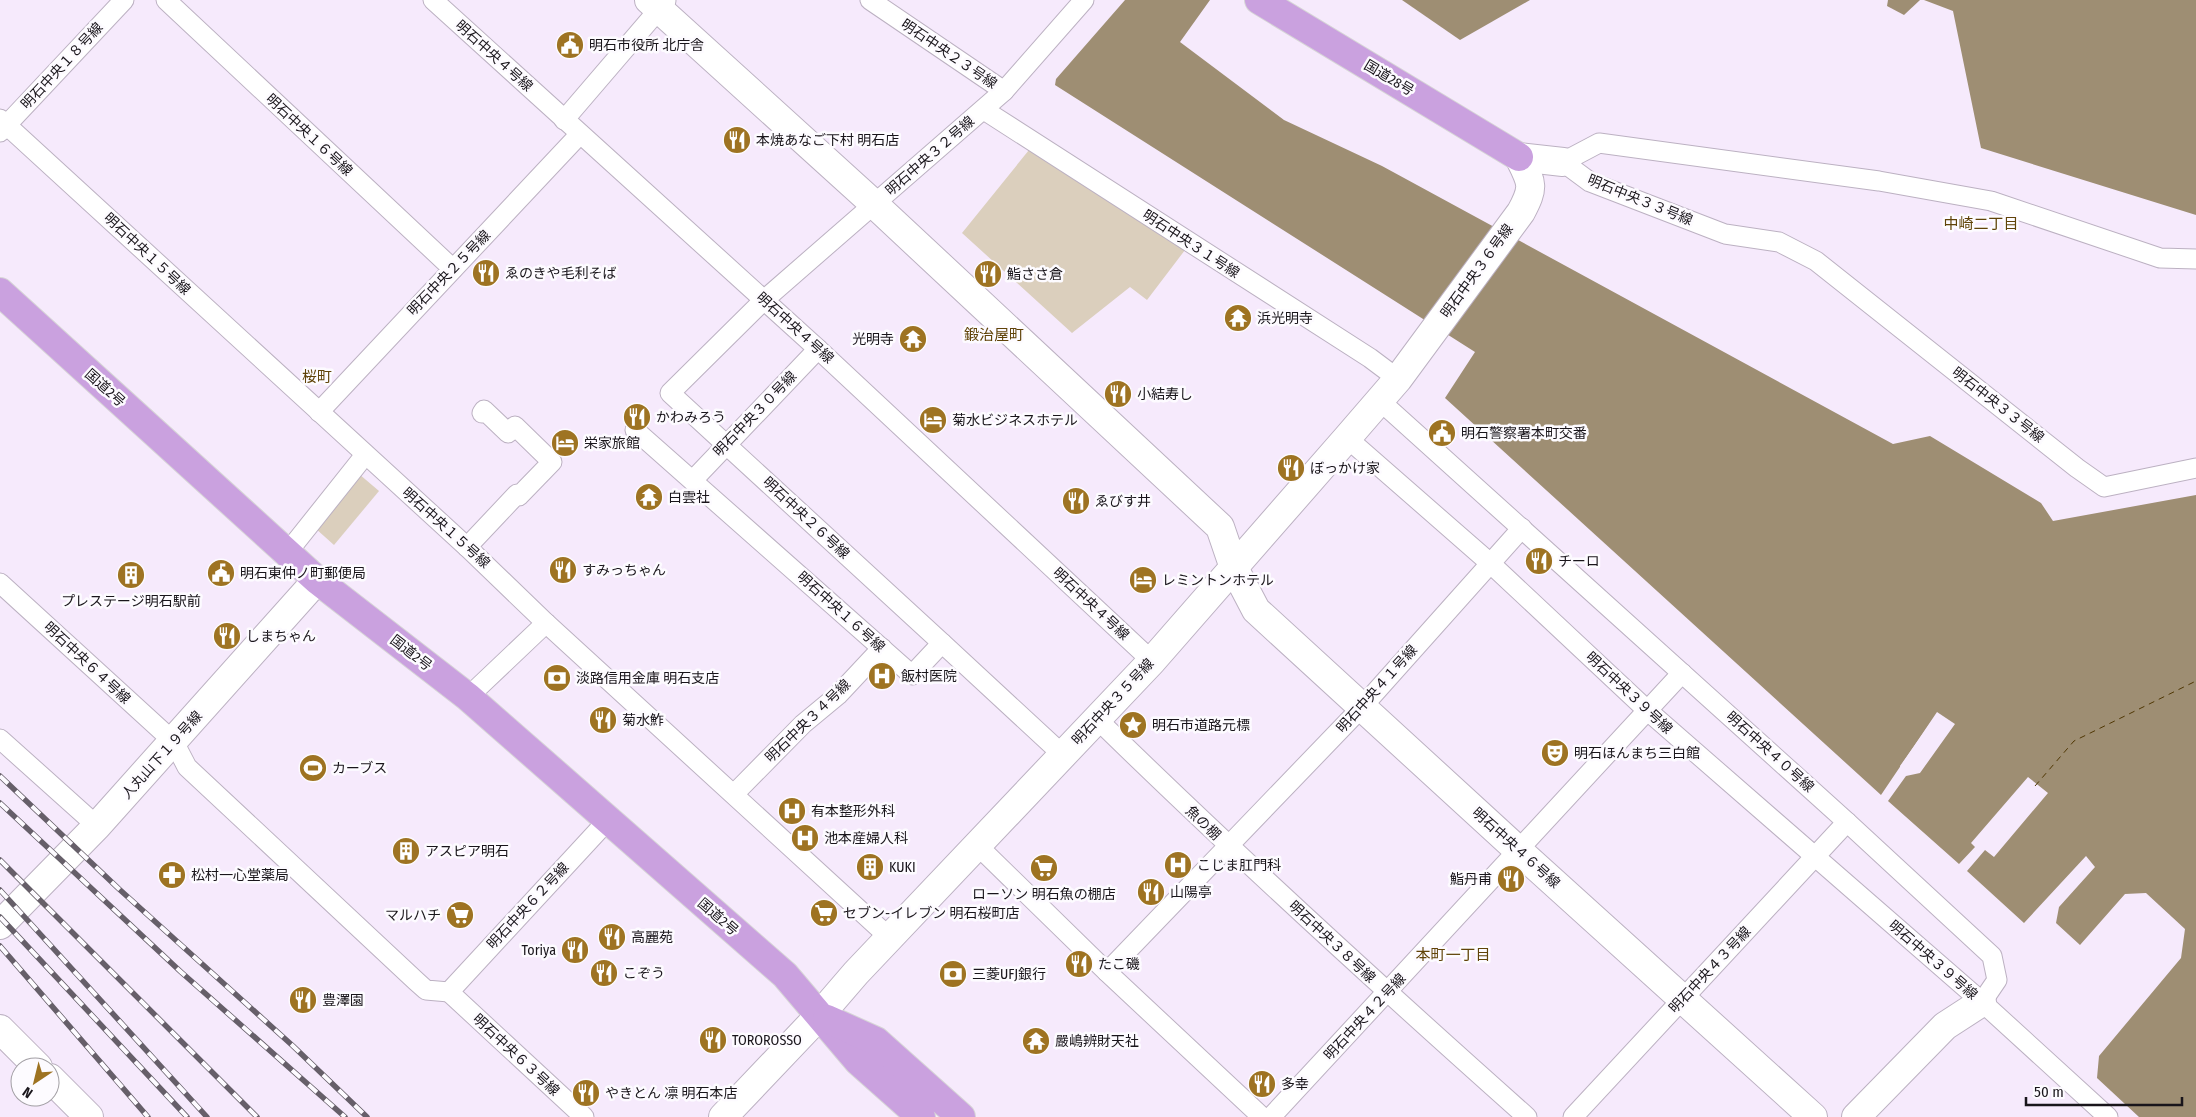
<svg xmlns="http://www.w3.org/2000/svg" width="2196" height="1117" viewBox="0 0 2196 1117" font-family="'Fira Sans Condensed','Noto Sans JP',sans-serif">
<style>
.green{fill:#dbcfbd}
.water{fill:#9e8e73}
.pier{fill:#f6eafc}
.lines{fill:none;stroke-linecap:round;stroke-linejoin:round}
.ferry{stroke:#503703;stroke-width:1;stroke-dasharray:6 5;stroke-linecap:butt}
.street-casing{stroke:#bcb1c2;stroke-width:21}
.secondary-casing{stroke:#bcb1c2;stroke-width:30}
.highway-casing{stroke:#d6d5d6;stroke-width:30}
.street{stroke:#fff;stroke-width:19}
.secondary{stroke:#fff;stroke-width:28}
.highway{stroke:#caa1df;stroke-width:28}
.rail-casing{stroke:#665f69;stroke-width:5.5}
.rail{stroke:#fdfbff;stroke-width:4;stroke-dasharray:11;stroke-linecap:butt}
.labels{text-anchor:middle;dominant-baseline:central;stroke-width:5;stroke-linejoin:round;paint-order:stroke}
.poi-label{font-size:14px;fill:#19151b;stroke:#fdfbff;text-anchor:start}
.street-label{font-size:14px;fill:#19151b;stroke:#fdfbff}
.neighbourhood-label{font-size:15px;fill:#604308;stroke:#fdfbff}
</style>
<rect width="100%" height="100%" fill="#f6eafc"/>
<g class="green">
<polygon points="1029,150 1185,250 1147,300 1130,287 1072,333 962,233"/>
<polygon points="359,474 379,491 334,545 315,528"/>
</g>
<g class="water">
<polygon points="1125,0 1210,0 1180,42 1284,120 1382,166 1893,444 1930,436 2041,503 2053,521 2196,495 2196,1117 2139,1117 2097,1078 2099,1056 2181,958 2185,929 2146,893 2125,894 2080,945 2056,923 2059,907 2095,867 2086,856 2024,923 1967,871 1985,850 1994,857 2048,793 2028,777 1971,843 1975,847 1959,864 1888,801 1906,776 1920,773 1955,724 1937,712 1881,795 1445,398 1475,352 1055,85 1056,79"/>
<polygon points="1402,0 1530,0 1460,40"/>
<polygon points="1888,0 1920,0 1904,15 1887,6"/>
<polygon points="1924,0 2196,0 2196,215 1981,148 1953,11"/>
</g>
<polygon class="pier" points="1936,715 1902,766 1902,769 1882,797 1901,769 1900,766"/>
<g class="lines">
<polyline class="ferry" points="2035,786 2074,741 2196,681"/>
<defs>
<g id="street">
<polyline points="166,0 453,269"/>
<polyline points="433,0 818,349 1152,661"/>
<polyline points="870,0 1004,91"/>
<polyline points="984,110 1370,358 1398,379"/>
<polyline points="0,119 467,547 546,623 890,938"/>
<polyline points="564,120 666,1"/>
<polyline points="0,132 124,0"/>
<polyline points="2196,259 2160,258 1991,201 1879,181 1599,143 1563,162 1590,182 1725,234 1779,242 1816,261 2077,468 2104,487 2196,468"/>
<polyline points="1379,400 1847,822 1992,956 1997,980 1982,1002"/>
<polyline points="319,412 580,134"/>
<polyline points="635,430 912,675 942,643 1063,755"/>
<polyline points="1347,438 1490,563 1648,711 1982,1002 2108,1117"/>
<polyline points="693,480 818,349"/>
<polyline points="467,547 517,494 519,496 552,462 515,426 508,433 484,410 482,413"/>
<polyline points="287,553 365,455"/>
<polyline points="0,583 174,742 187,767 416,981 426,990 449,992"/>
<polyline points="942,643 670,393 764,300 1004,91 1084,0"/>
<polyline points="468,697 546,623"/>
<path d="M1097,719C1237,856 1381,987 1527,1117"/>
<polyline points="0,739 97,826"/>
<polyline points="734,794 803,724 838,695 882,648"/>
<polyline points="978,846 1107,972 1262,1117"/>
<polyline points="1107,972 1363,706 1522,528"/>
<polyline points="449,992 608,820"/>
<polyline points="449,992 584,1117"/>
<polyline points="1271,1117 1682,673"/>
<polyline points="1573,1117 1847,822"/>
</g>
<g id="secondary">
<polyline points="649,0 874,204 1220,527 1234,568 1256,610 1519,851 1813,1117"/>
<polyline points="1519,157 1563,162"/>
<polyline points="0,925 97,826 317,580"/>
<polyline points="0,1029 38,1067"/>
<polyline points="50,1078 89,1117"/>
<path d="M723,1117L819,1016L856,973L1152,661L1347,438L1398,379L1521,212C1535,186 1532,183 1519,157"/>
<polyline points="1856,1117 1945,1026 1982,1002"/>
</g>
<g id="highway">
<polyline points="1259,0 1519,157"/>
<polyline points="0,292 317,580 468,697 785,975 858,1061 921,1117"/>
<polyline points="827,1019 876,1041 961,1117"/>
</g>
</defs>
<use href="#street" class="street-casing"/>
<use href="#secondary" class="secondary-casing"/>
<use href="#highway" class="highway-casing"/>
<use href="#street" class="street"/>
<use href="#secondary" class="secondary"/>
<use href="#highway" class="highway"/>
<defs>
<g id="rail">
<polyline points="0,776 119,889 293,1046 367,1117"/>
<polyline points="0,803 181,972 345,1117"/>
<polyline points="0,860 257,1117"/>
<polyline points="0,890 207,1117"/>
<polyline points="0,917 187,1117"/>
<polyline points="0,946 148,1117"/>
</g>
</defs>
<use href="#rail" class="rail-casing"/>
<use href="#rail" class="rail"/>
</g>
<defs>
<symbol id="civic-disc" viewBox="-11 -11 22 22"><circle r="9.5" fill="#9e7322" stroke="#fdfbff"/><path d="M-.6-6.5H3V-4.5H.6V-3L4-1V1h2V6H-6V1h2V-1L-.6-3ZM-1.2 2.5V6h2.4V2.5Z" fill="#fff"/></symbol>
<symbol id="restaurant-disc" viewBox="-11 -11 22 22"><circle r="9.5" fill="#9e7322" stroke="#fdfbff"/><path d="M-5-6h1v4h1v-4h1v4h1v-4h1v5L-1.5 .5V6h-2V.5L-5-1ZM5-6V6H3V1.5H1.5Q1.5-4 5-6Z" fill="#fff"/></symbol>
<symbol id="temple-disc" viewBox="-11 -11 22 22"><circle r="9.5" fill="#9e7322" stroke="#fdfbff"/><path d="M0-6L5-2H3V0L6.5 2.5H4V6H1.5V3h-3V6H-4V2.5H-6.5L-3 0V-2H-5Z" fill="#fff"/></symbol>
<symbol id="hotel-disc" viewBox="-11 -11 22 22"><circle r="9.5" fill="#9e7322" stroke="#fdfbff"/><path d="M-6-4.5h1.5V1H6V5H4.5V3h-9V5H-6ZM-4 0a1.8 1.8 0 1 1 3.6 0ZM.5 0V-2.5h3Q6-2.5 6 0Z" fill="#fff"/></symbol>
<symbol id="building-disc" viewBox="-11 -11 22 22"><circle r="9.5" fill="#9e7322" stroke="#fdfbff"/><path d="M-4-6H4V6H1V3H-1V6H-4ZM-2.5-4.3h1.7v1.8h-1.7ZM.8-4.3h1.7v1.8H.8ZM-2.5-1h1.7V.8h-1.7ZM.8-1h1.7V.8H.8Z" fill="#fff"/></symbol>
<symbol id="hospital-disc" viewBox="-11 -11 22 22"><circle r="9.5" fill="#9e7322" stroke="#fdfbff"/><path d="M-5-5h3v3.5h4V-5h3V5h-3V1.5h-4V5h-3Z" fill="#fff"/></symbol>
<symbol id="bank-disc" viewBox="-11 -11 22 22"><circle r="9.5" fill="#9e7322" stroke="#fdfbff"/><path d="M-6-4H6V4H-6ZM0-2.3a2.3 2.3 0 1 0 0 4.6a2.3 2.3 0 1 0 0-4.6Z" fill="#fff"/></symbol>
<symbol id="sight-disc" viewBox="-11 -11 22 22"><circle r="9.5" fill="#9e7322" stroke="#fdfbff"/><path d="M0-6L1.8-2.2L6-1.7L2.9 1.2L3.7 5.4L0 3.3L-3.7 5.4L-2.9 1.2L-6-1.7L-1.8-2.2Z" fill="#fff"/></symbol>
<symbol id="theatre-disc" viewBox="-11 -11 22 22"><circle r="9.5" fill="#9e7322" stroke="#fdfbff"/><path d="M-5-5.5Q0-4 5-5.5V0Q5 5 0 6Q-5 5-5 0ZM-3.3-2.5H-1v1.5H-3.3ZM1-2.5H3.3v1.5H1ZM-2.8 1Q0 5.5 2.8 1Z" fill="#fff"/></symbol>
<symbol id="stadium-disc" viewBox="-11 -11 22 22"><circle r="9.5" fill="#9e7322" stroke="#fdfbff"/><path d="M0-5a6.5 5 0 1 0 0 10a6.5 5 0 1 0 0-10ZM-3.5-1.8h7v3.6h-7Z" fill="#fff"/></symbol>
<symbol id="supermarket-disc" viewBox="-11 -11 22 22"><circle r="9.5" fill="#9e7322" stroke="#fdfbff"/><path d="M-6-5.5h2.5l.6 2H6L4.5 2H-2.5L-4.4-4H-6ZM-1.5 3.2a1.3 1.3 0 1 0 .1 0ZM3 3.2a1.3 1.3 0 1 0 .1 0Z" fill="#fff"/></symbol>
<symbol id="pharmacy-disc" viewBox="-11 -11 22 22"><circle r="9.5" fill="#9e7322" stroke="#fdfbff"/><path d="M-2-6h4v4h4v4h-4v4h-4v-4h-4v-4h4Z" fill="#fff"/></symbol>
</defs>
<g fill-rule="evenodd">
<use href="#civic-disc" x="554" y="29" width="32" height="32"/>
<use href="#restaurant-disc" x="721" y="124" width="32" height="32"/>
<use href="#restaurant-disc" x="470" y="257" width="32" height="32"/>
<use href="#restaurant-disc" x="972" y="258" width="32" height="32"/>
<use href="#temple-disc" x="1222" y="302" width="32" height="32"/>
<use href="#temple-disc" x="897" y="323" width="32" height="32"/>
<use href="#restaurant-disc" x="1102" y="378" width="32" height="32"/>
<use href="#restaurant-disc" x="621" y="401" width="32" height="32"/>
<use href="#hotel-disc" x="917" y="404" width="32" height="32"/>
<use href="#civic-disc" x="1426" y="417" width="32" height="32"/>
<use href="#hotel-disc" x="549" y="427" width="32" height="32"/>
<use href="#restaurant-disc" x="1275" y="452" width="32" height="32"/>
<use href="#temple-disc" x="633" y="481" width="32" height="32"/>
<use href="#restaurant-disc" x="1060" y="485" width="32" height="32"/>
<use href="#restaurant-disc" x="1523" y="545" width="32" height="32"/>
<use href="#restaurant-disc" x="547" y="554" width="32" height="32"/>
<use href="#civic-disc" x="205" y="557" width="32" height="32"/>
<use href="#building-disc" x="115" y="559" width="32" height="32"/>
<use href="#hotel-disc" x="1127" y="564" width="32" height="32"/>
<use href="#restaurant-disc" x="211" y="620" width="32" height="32"/>
<use href="#hospital-disc" x="866" y="660" width="32" height="32"/>
<use href="#bank-disc" x="541" y="662" width="32" height="32"/>
<use href="#restaurant-disc" x="587" y="704" width="32" height="32"/>
<use href="#sight-disc" x="1117" y="709" width="32" height="32"/>
<use href="#theatre-disc" x="1539" y="737" width="32" height="32"/>
<use href="#stadium-disc" x="297" y="752" width="32" height="32"/>
<use href="#hospital-disc" x="776" y="795" width="32" height="32"/>
<use href="#hospital-disc" x="789" y="822" width="32" height="32"/>
<use href="#building-disc" x="390" y="835" width="32" height="32"/>
<use href="#hospital-disc" x="1162" y="849" width="32" height="32"/>
<use href="#building-disc" x="854" y="851" width="32" height="32"/>
<use href="#supermarket-disc" x="1028" y="852" width="32" height="32"/>
<use href="#pharmacy-disc" x="156" y="859" width="32" height="32"/>
<use href="#restaurant-disc" x="1495" y="863" width="32" height="32"/>
<use href="#restaurant-disc" x="1135" y="876" width="32" height="32"/>
<use href="#supermarket-disc" x="808" y="897" width="32" height="32"/>
<use href="#supermarket-disc" x="444" y="899" width="32" height="32"/>
<use href="#restaurant-disc" x="596" y="921" width="32" height="32"/>
<use href="#restaurant-disc" x="559" y="934" width="32" height="32"/>
<use href="#restaurant-disc" x="1063" y="948" width="32" height="32"/>
<use href="#restaurant-disc" x="588" y="957" width="32" height="32"/>
<use href="#bank-disc" x="937" y="958" width="32" height="32"/>
<use href="#restaurant-disc" x="287" y="984" width="32" height="32"/>
<use href="#restaurant-disc" x="697" y="1024" width="32" height="32"/>
<use href="#temple-disc" x="1020" y="1025" width="32" height="32"/>
<use href="#restaurant-disc" x="1246" y="1068" width="32" height="32"/>
<use href="#restaurant-disc" x="570" y="1077" width="32" height="32"/>
</g>
<g class="labels">
<g class="poi-label">
<text x="589" y="45">明石市役所 北庁舎</text>
<text x="756" y="140">本焼あなご下村 明石店</text>
<text x="505" y="273">ゑのきや毛利そば</text>
<text x="1007" y="274">鮨ささ倉</text>
<text x="1257" y="318">浜光明寺</text>
<text x="894" y="339" text-anchor="end">光明寺</text>
<text x="1137" y="394">小結寿し</text>
<text x="656" y="417">かわみろう</text>
<text x="952" y="420">菊水ビジネスホテル</text>
<text x="1461" y="433">明石警察署本町交番</text>
<text x="584" y="443">栄家旅館</text>
<text x="1310" y="468">ぼっかけ家</text>
<text x="668" y="497">白雲社</text>
<text x="1095" y="501">ゑびす井</text>
<text x="1558" y="561">チーロ</text>
<text x="582" y="570">すみっちゃん</text>
<text x="240" y="573">明石東仲ノ町郵便局</text>
<text x="1162" y="580">レミントンホテル</text>
<text x="131" y="601" text-anchor="middle">プレステージ明石駅前</text>
<text x="246" y="636">しまちゃん</text>
<text x="901" y="676">飯村医院</text>
<text x="576" y="678">淡路信用金庫 明石支店</text>
<text x="622" y="720">菊水鮓</text>
<text x="1152" y="725">明石市道路元標</text>
<text x="1574" y="753">明石ほんまち三白館</text>
<text x="332" y="768">カーブス</text>
<text x="811" y="811">有本整形外科</text>
<text x="824" y="838">池本産婦人科</text>
<text x="425" y="851">アスピア明石</text>
<text x="1197" y="865">こじま肛門科</text>
<text x="889" y="867">KUKI</text>
<text x="191" y="875">松村一心堂薬局</text>
<text x="1492" y="879" text-anchor="end">鮨丹甫</text>
<text x="1170" y="892">山陽亭</text>
<text x="1044" y="894" text-anchor="middle">ローソン 明石魚の棚店</text>
<text x="843" y="913">セブン-イレブン 明石桜町店</text>
<text x="441" y="915" text-anchor="end">マルハチ</text>
<text x="631" y="937">高麗苑</text>
<text x="556" y="950" text-anchor="end">Toriya</text>
<text x="1098" y="964">たこ磯</text>
<text x="623" y="973">こぞう</text>
<text x="972" y="974">三菱UFJ銀行</text>
<text x="322" y="1000">豊澤園</text>
<text x="732" y="1040">TOROROSSO</text>
<text x="1055" y="1041">嚴嶋辨財天社</text>
<text x="1281" y="1084">多幸</text>
<text x="605" y="1093">やきとん 凛 明石本店</text>
</g>
<g class="street-label">
<text transform="translate(949 54) rotate(34)">明石中央２３号線</text>
<text transform="translate(494 56) rotate(42)">明石中央４号線</text>
<text transform="translate(62 66) rotate(-47)">明石中央１８号線</text>
<text transform="translate(1389 78) rotate(31)">国道28号</text>
<text transform="translate(309 135) rotate(43)">明石中央１６号線</text>
<text transform="translate(930 156) rotate(-41)">明石中央３２号線</text>
<text transform="translate(1640 200) rotate(22)">明石中央３３号線</text>
<text transform="translate(1191 244) rotate(33)">明石中央３１号線</text>
<text transform="translate(147 254) rotate(43)">明石中央１５号線</text>
<text transform="translate(1477 271) rotate(-54)">明石中央３６号線</text>
<text transform="translate(449 273) rotate(-46)">明石中央２５号線</text>
<text transform="translate(795 328) rotate(42)">明石中央４号線</text>
<text transform="translate(105 388) rotate(42)">国道2号</text>
<text transform="translate(1998 405) rotate(38)">明石中央３３号線</text>
<text transform="translate(755 414) rotate(-46)">明石中央３０号線</text>
<text transform="translate(806 518) rotate(43)">明石中央２６号線</text>
<text transform="translate(446 528) rotate(42)">明石中央１５号線</text>
<text transform="translate(1091 604) rotate(43)">明石中央４号線</text>
<text transform="translate(841 612) rotate(42)">明石中央１６号線</text>
<text transform="translate(411 653) rotate(38)">国道2号</text>
<text transform="translate(87 663) rotate(43)">明石中央６４号線</text>
<text transform="translate(1377 689) rotate(-48)">明石中央４１号線</text>
<text transform="translate(1629 693) rotate(43)">明石中央３９号線</text>
<text transform="translate(1113 702) rotate(-47)">明石中央３５号線</text>
<text transform="translate(808 721) rotate(-44)">明石中央３４号線</text>
<text transform="translate(1770 752) rotate(42)">明石中央４０号線</text>
<text transform="translate(162 755) rotate(-48)">人丸山下１９号線</text>
<text transform="translate(1203 823) rotate(44)">魚の棚</text>
<text transform="translate(1516 848) rotate(42)">明石中央４６号線</text>
<text transform="translate(528 906) rotate(-47)">明石中央６２号線</text>
<text transform="translate(718 917) rotate(41)">国道2号</text>
<text transform="translate(1332 942) rotate(43)">明石中央３８号線</text>
<text transform="translate(1933 960) rotate(41)">明石中央３９号線</text>
<text transform="translate(1710 970) rotate(-47)">明石中央４３号線</text>
<text transform="translate(1365 1017) rotate(-47)">明石中央４２号線</text>
<text transform="translate(516 1055) rotate(43)">明石中央６３号線</text>
</g>
<g class="neighbourhood-label">
<text x="1981" y="224">中崎二丁目</text>
<text x="994" y="335">鍛治屋町</text>
<text x="317" y="377">桜町</text>
<text x="1453" y="955">本町一丁目</text>
</g>
</g>
<g transform="translate(35 1082) rotate(215)"><circle r="24" fill="#fdfbff" stroke="#a29fa4"/>
<path d="M0-4L9 19L0 12L-9 19Z" fill="#9e7322"/>
<text y="-8" font-size="14" font-weight="bold" text-anchor="middle" fill="#19151b">N</text>
</g>
<path d="M2026 1097v8h156v-8" fill="none" stroke="#19151b" stroke-width="2.5"/>
<text x="2034" y="1097" font-size="15" fill="#19151b" stroke="#fdfbff" stroke-width="4" paint-order="stroke">50 m</text>
</svg>
